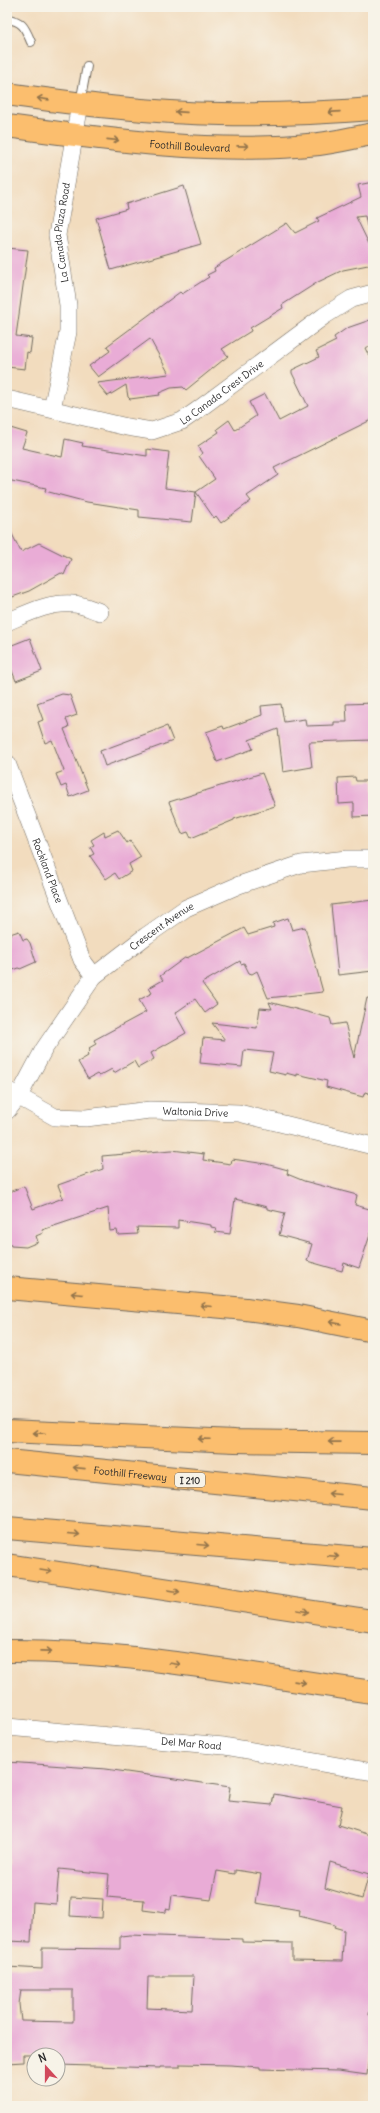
<svg xmlns="http://www.w3.org/2000/svg" width="380" height="2113" viewBox="0 0 380 2113" font-family="Delius,sans-serif">
<style>
.building{fill:#e9acd6;fill-rule:evenodd}
.lines{fill:none;stroke-linecap:round;stroke-linejoin:round}
.service-casing{stroke:#71695e;stroke-width:10}
.minor-casing{stroke:#71695e;stroke-width:18}
.primary-casing{stroke:#71695e;stroke-width:24}
.motorway-casing{stroke:#71695e;stroke-width:24}
.service{stroke:#fff;stroke-width:8}
.minor{stroke:#fff;stroke-width:17}
.primary{stroke:#fbbe6e;stroke-width:22}
.motorway{stroke:#fbbe6e;stroke-width:22}
.oneway{stroke:#93744c}
.labels{text-anchor:middle;dominant-baseline:central;stroke-width:3.5;stroke-linejoin:round;paint-order:stroke}
.shield{fill:#f7f3e8;stroke:#686764;stroke-width:1}
.shield-label{font-size:9px;font-weight:bold;fill:#2b2b2b}
.street-label{font-size:10px;fill:#2b2b2b;stroke:#f7f3e8}
</style>
<rect width="100%" height="100%" fill="#f7f3e8"/>
<filter id="ink" filterUnits="userSpaceOnUse"><feTurbulence type="fractalNoise" baseFrequency=".025" numOctaves="2"/><feDisplacementMap in="SourceGraphic" scale="8" xChannelSelector="R" yChannelSelector="G"/><feConvolveMatrix kernelMatrix="1 2 1 2 8 2 1 2 1" color-interpolation-filters="sRGB"/></filter>
<filter id="wash" filterUnits="userSpaceOnUse"><feTurbulence type="fractalNoise" baseFrequency=".012" numOctaves="4" result="noise"/><feDisplacementMap in="SourceGraphic" scale="16" xChannelSelector="R" yChannelSelector="G"/><feGaussianBlur stdDeviation="0.9" result="paint"/><feColorMatrix in="noise" values="0 0 0 0 0 0 0 0 0 0 0 0 0 0 0 0 0 1.4 0 .05"/><feComposite in="paint" operator="in"/></filter>
<g filter="url(#wash)">
<rect width="100%" height="100%" fill="#f2dcbe"/>
<g id="blocks">
<g class="building">
<polygon points="373,182 373,226 367,226 365,216 356,217 369,244 373,243 373,264 343,270 318,282 282,305 283,308 250,328 251,331 222,349 228,356 186,390 183,387 171,388 159,393 160,395 130,399 128,397 126,385 108,396 97,383 169,374 150,339 98,377 89,366 110,351 107,346 180,292 182,294 209,277 207,275 215,271 214,268 287,223 295,233 319,221 317,218 361,197 358,185"/>
<polygon points="184,186 201,244 111,270 96,218 127,209 126,204"/>
<polygon points="7,248 28,250 16,336 32,338 30,353 27,352 25,369 7,367"/>
<polygon points="373,319 373,345 365,348 373,364 373,419 274,468 278,475 247,496 251,501 221,523 216,516 214,518 196,492 215,479 199,456 203,453 198,446 219,432 217,429 229,420 235,430 256,416 249,402 265,394 279,421 308,406 292,373 292,370 319,357 316,351 336,341 334,337 347,328"/>
<polygon points="7,427 27,433 22,448 62,457 65,439 83,443 82,446 147,456 147,449 169,452 165,488 196,492 192,522 139,517 139,510 87,502 45,491 46,488 7,480"/>
<polygon points="7,524 21,552 39,543 71,559 64,575 61,573 29,591 7,599"/>
<polygon points="30,638 42,671 16,681 7,658 7,647"/>
<polygon points="62,694 70,695 77,715 66,719 69,727 64,729 88,790 70,797 66,785 61,787 56,774 64,771 52,740 45,743 38,722 43,720 37,703"/>
<polygon points="373,703 373,740 309,742 312,767 283,772 278,729 249,740 253,749 217,762 206,732 223,726 224,729 262,715 261,706 281,704 284,722 305,719 306,726 334,725 334,722 347,722 346,704"/>
<polygon points="167,726 173,741 105,766 100,751"/>
<polygon points="262,773 275,806 234,819 234,820 191,838 188,832 182,834 169,802"/>
<polygon points="355,777 356,781 373,781 373,816 354,817 354,803 339,804 338,778"/>
<polygon points="118,830 127,843 130,841 141,857 129,864 132,871 119,879 115,873 106,879 90,856 94,854 90,847 94,845 91,840 104,832 105,836"/>
<polygon points="373,900 373,971 338,975 331,905"/>
<polygon points="288,918 292,930 305,927 323,992 268,998 257,971 252,974 249,973 244,963 241,964 240,961 202,983 217,1004 205,1013 195,999 175,1013 186,1033 151,1053 154,1059 138,1068 134,1061 114,1073 112,1069 99,1076 97,1074 88,1079 78,1062 88,1056 87,1054 90,1051 89,1048 96,1044 94,1040 146,1012 139,1000 152,993 149,988 163,980 160,976 186,957 187,958 244,928 248,935 274,927 273,923"/>
<polygon points="19,931 23,940 27,939 30,943 36,962 20,969 19,968 7,972 7,935"/>
<polygon points="367,998 373,999 373,1092 371,1094 365,1092 363,1097 326,1087 327,1081 297,1074 297,1076 286,1073 286,1075 269,1071 273,1053 244,1050 242,1067 200,1063 203,1038 225,1040 212,1023 257,1028 260,1008 272,1009 269,1002 330,1018 332,1025 345,1023 354,1058"/>
<polygon points="172,1150 204,1154 203,1160 231,1164 232,1159 266,1164 288,1170 287,1174 304,1181 357,1195 355,1205 373,1210 373,1226 359,1268 344,1263 342,1271 307,1261 312,1244 279,1235 285,1213 267,1209 267,1207 235,1199 230,1234 215,1232 216,1228 211,1227 211,1225 178,1220 178,1228 137,1227 138,1234 118,1235 117,1230 110,1231 108,1208 42,1230 43,1233 36,1236 38,1242 26,1247 11,1246 7,1238 7,1193 24,1186 33,1209 63,1198 58,1185 103,1169 102,1156"/>
<path d="M7,1762L106,1769L230,1787L228,1801L272,1805L274,1794L342,1806L338,1825L373,1836V1989L369,2015H373V2021L367,2075L338,2071L260,2069V2067L230,2065L180,2064V2067H160V2068L58,2065V2055H23V2062L7,2063V1967L42,1969V1948L120,1949V1936L130,1935L242,1939V1942L292,1943V1960L342,1961L344,1930L334,1927L335,1925L299,1916L300,1910L256,1903L261,1874L235,1870V1874L217,1871L211,1900L172,1895L170,1910L166,1909V1913L143,1910L144,1900L107,1897L109,1874L59,1869L56,1904L33,1902L31,1942L7,1941ZM330,1862L369,1874L362,1899L325,1888ZM162,1976H194L192,2010L147,2008L148,1977H162ZM21,1990H73V2022L21,2021L19,2004Z"/>
<polygon points="71,1897 103,1899 102,1918 70,1916"/>
</g>
</g>
</g>
<g filter="url(#ink)">
<use href="#blocks" fill-opacity="0" stroke="#71695e" stroke-width="1"/>
<g class="lines">
<defs>
<g id="service">
<path d="M7,19C23,21 25,28 31,42"/>
<polyline points="80,103 87,66"/>
</g>
<g id="minor">
<path id="s1" d="M7,399L127,427L152,431L182,421L195,412L324,316L351,299L373,293"/>
<path id="s2" d="M52,409L68,332V305L57,235L80,104"/>
<path d="M7,622C28,613 49,602 73,604C81,604 91,609 100,612"/>
<path id="s3" d="M7,763L82,960L94,976"/>
<path id="s4" d="M7,1090L55,1117L86,1118L150,1110L239,1113L373,1146"/>
<path id="s5" d="M7,1111L19,1096L44,1049L94,976L146,936L186,908L239,885L301,864L347,859H373"/>
<path id="s6" d="M7,1727L224,1746L373,1772"/>
</g>
<g id="primary">
<path d="M7,94C78,104 150,113 221,114C272,115 322,113 373,109"/>
<path id="s7" d="M7,126C109,140 216,155 319,144C337,142 355,137 373,134"/>
</g>
<g id="motorway">
<polyline points="7,1288 246,1309 298,1316 373,1331"/>
<polyline points="7,1431 235,1441 373,1443"/>
<path id="s8" d="M7,1461L373,1498"/>
<polyline points="7,1528 373,1559"/>
<polyline points="7,1565 373,1621"/>
<path d="M7,1651C130,1650 251,1675 373,1692"/>
</g>
</defs>
<use href="#service" class="service-casing"/>
<use href="#minor" class="minor-casing"/>
<use href="#primary" class="primary-casing"/>
<use href="#motorway" class="motorway-casing"/>
<use href="#service" class="service"/>
<use href="#minor" class="minor"/>
<use href="#primary" class="primary"/>
<use href="#motorway" class="motorway"/>
</g>
<defs><path id="oneway-shaft" d="M-6 0H5M1.5-3L5.5 0L1.5 3" fill="none" stroke-width="1.6" stroke-linecap="round" stroke-linejoin="round"/></defs>
<g class="oneway">
<use href="#oneway-shaft" transform="translate(43 99) rotate(-172)"/>
<use href="#oneway-shaft" transform="translate(181 112) rotate(-176)"/>
<use href="#oneway-shaft" transform="translate(334 112) rotate(176)"/>
<use href="#oneway-shaft" transform="translate(113 140) rotate(6)"/>
<use href="#oneway-shaft" transform="translate(243 146) rotate(1)"/>
<use href="#oneway-shaft" transform="translate(77 1294) rotate(-175)"/>
<use href="#oneway-shaft" transform="translate(206 1306) rotate(-175)"/>
<use href="#oneway-shaft" transform="translate(335 1323) rotate(-170)"/>
<use href="#oneway-shaft" transform="translate(39 1433) rotate(-178)"/>
<use href="#oneway-shaft" transform="translate(204 1439) rotate(-178)"/>
<use href="#oneway-shaft" transform="translate(334 1442) rotate(-179)"/>
<use href="#oneway-shaft" transform="translate(79 1468) rotate(-174)"/>
<use href="#oneway-shaft" transform="translate(334 1494) rotate(-175)"/>
<use href="#oneway-shaft" transform="translate(74 1534) rotate(5)"/>
<use href="#oneway-shaft" transform="translate(203 1545) rotate(5)"/>
<use href="#oneway-shaft" transform="translate(333 1556) rotate(5)"/>
<use href="#oneway-shaft" transform="translate(46 1571) rotate(9)"/>
<use href="#oneway-shaft" transform="translate(174 1591) rotate(9)"/>
<use href="#oneway-shaft" transform="translate(303 1611) rotate(9)"/>
<use href="#oneway-shaft" transform="translate(46 1651) rotate(1)"/>
<use href="#oneway-shaft" transform="translate(175 1664) rotate(9)"/>
<use href="#oneway-shaft" transform="translate(300 1682) rotate(8)"/>
</g>
</g>
<g class="labels">
<rect class="shield" x="175" y="1473" width="30" height="14" rx="3"/>
<g class="shield-label">
<text x="190" y="1480">I 210</text>
</g>
<g class="street-label">
<text stroke="none"><textPath href="#s7" startOffset="184">Foothill Boulevard</textPath></text>
<text stroke="none"><textPath href="#s2" startOffset="179">La Canada Plaza Road</textPath></text>
<text stroke="none"><textPath href="#s1" startOffset="229">La Canada Crest Drive</textPath></text>
<text stroke="none"><textPath href="#s3" startOffset="115">Rockland Place</textPath></text>
<text stroke="none"><textPath href="#s5" startOffset="245">Crescent Avenue</textPath></text>
<text stroke="none"><textPath href="#s4" startOffset="196">Waltonia Drive</textPath></text>
<text stroke="none"><textPath href="#s8" startOffset="124">Foothill Freeway</textPath></text>
<text stroke="none"><textPath href="#s6" startOffset="185">Del Mar Road</textPath></text>
</g>
</g>
<rect width="380" height="2113" fill="none" stroke="#f7f3e8" stroke-width="24"/>
<g transform="translate(46 2067) rotate(339)"><circle r="19" fill="#f7f3e8" stroke="#a5a39c"/>
<path d="M0-3L7 15L0 10L-7 15Z" fill="#d1495b"/>
<text y="-6" font-size="11" font-weight="bold" text-anchor="middle" fill="#2b2b2b">N</text>
</g>
</svg>
